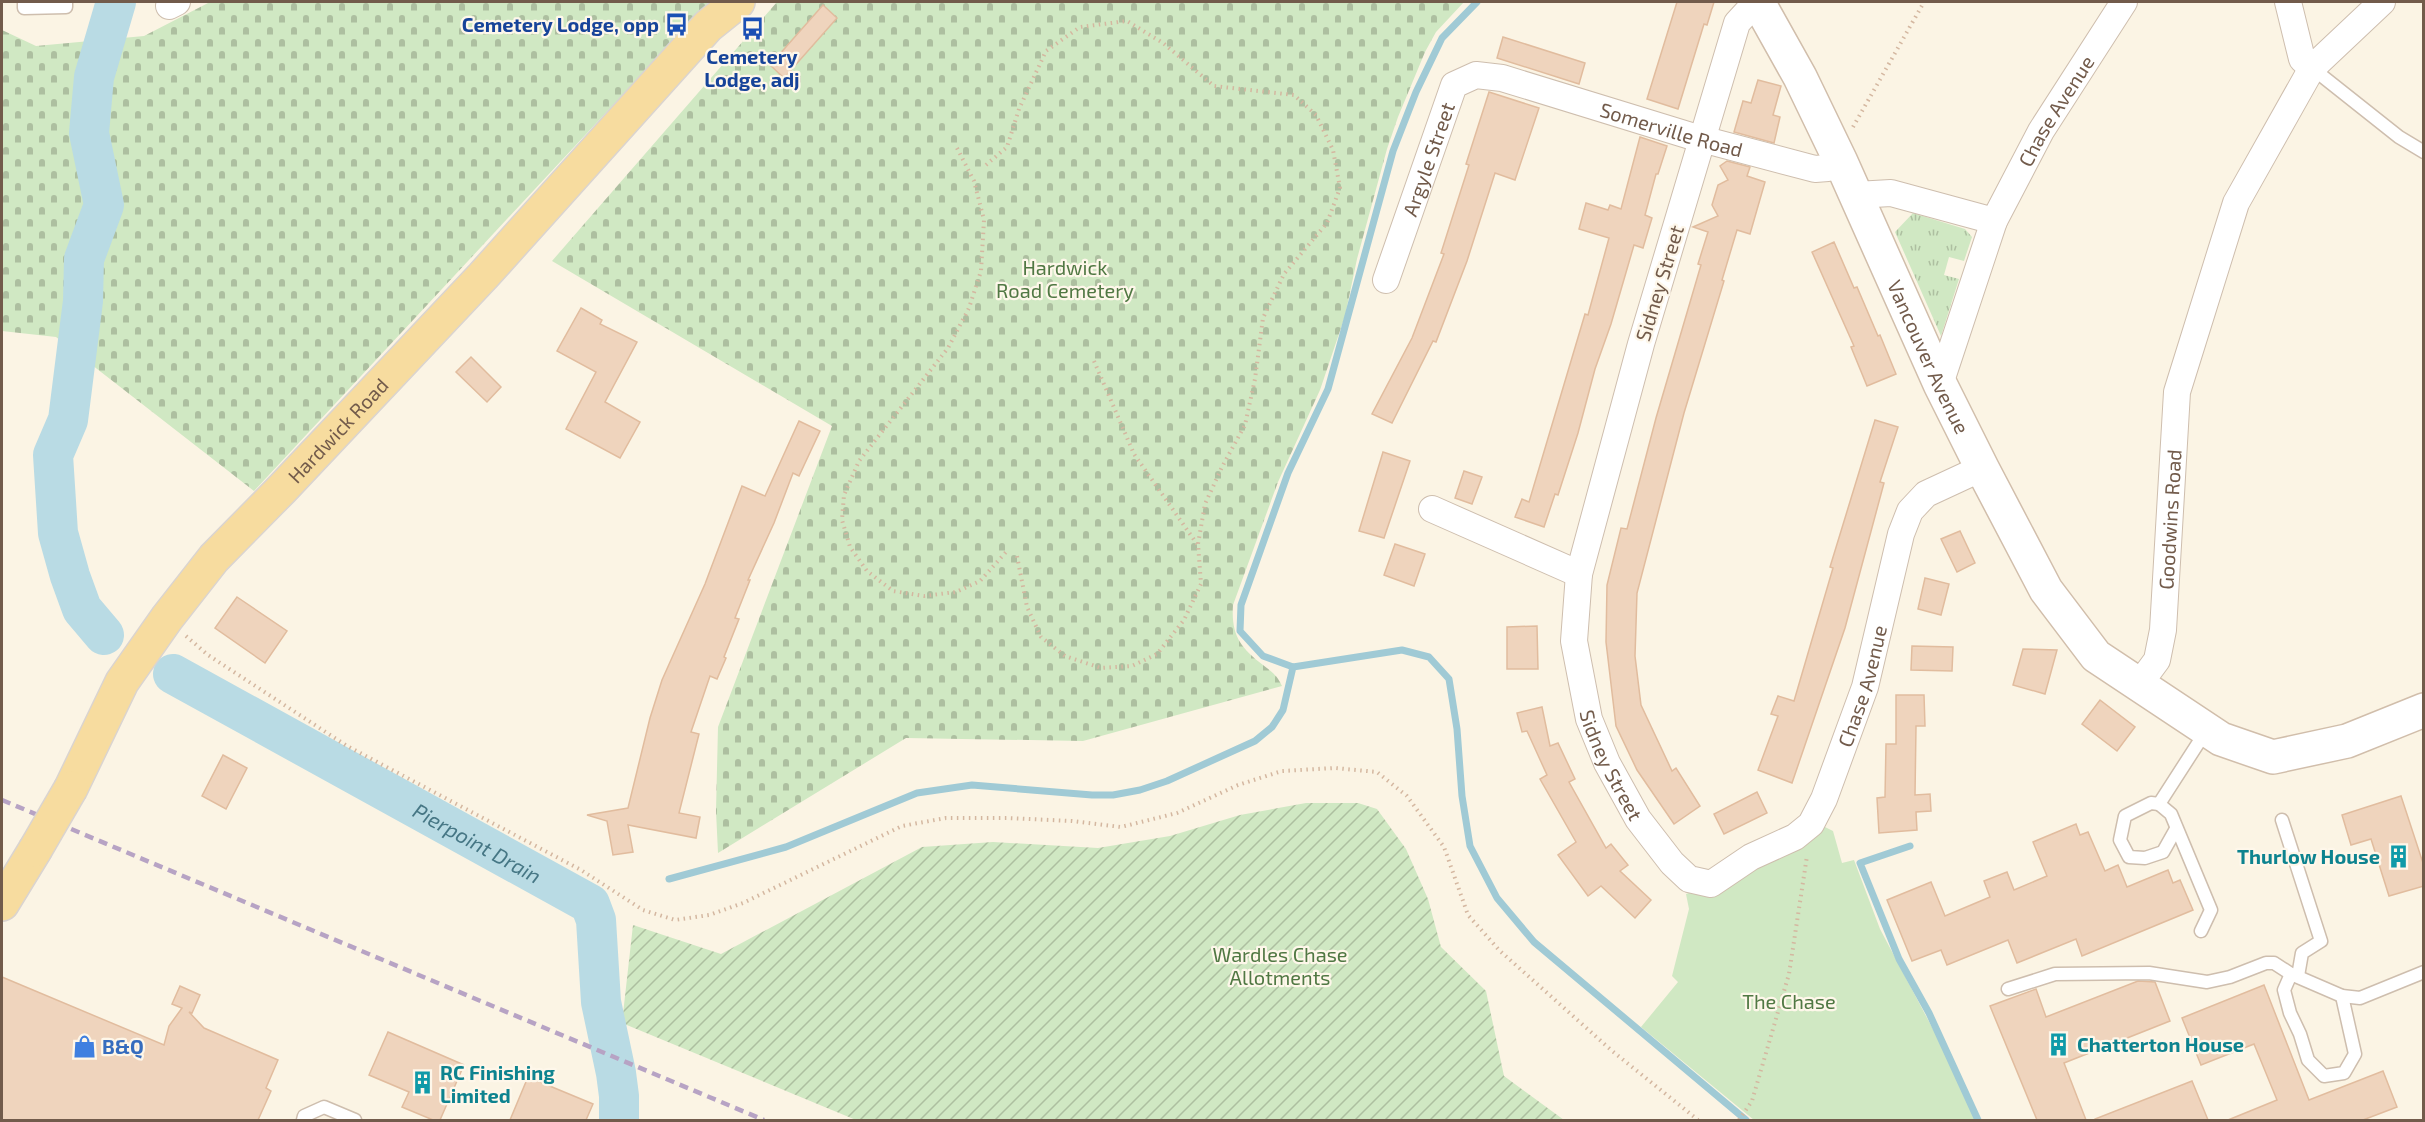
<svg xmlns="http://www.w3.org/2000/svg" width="2425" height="1122" viewBox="0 0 2425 1122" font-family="'Exo 2',sans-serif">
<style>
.grass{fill:url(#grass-tufts)}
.cemetery{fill:url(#cemetery-stones)}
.park{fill:#d0e8c3}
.garden{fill:url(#garden-furrows)}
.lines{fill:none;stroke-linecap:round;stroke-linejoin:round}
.stream{stroke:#a0cad5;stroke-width:7}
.river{stroke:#b9dbe4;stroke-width:40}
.building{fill:#efd4bd;stroke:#e1bc9e;stroke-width:1.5}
.service-casing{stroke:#cebeae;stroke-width:15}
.minor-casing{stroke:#cebeae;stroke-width:28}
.secondary-casing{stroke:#d1beab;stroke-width:36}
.primary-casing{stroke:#dad4d0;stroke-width:36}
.path{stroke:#d4b7a0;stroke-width:4;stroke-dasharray:1.5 4.5;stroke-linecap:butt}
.service{stroke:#fff;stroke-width:12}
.minor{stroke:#fff;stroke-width:26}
.secondary{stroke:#fff;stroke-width:33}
.primary{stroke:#f7dc9f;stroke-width:33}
.rail{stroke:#b7a3c4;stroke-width:4.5;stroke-dasharray:9 6;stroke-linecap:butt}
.primary-bridge-casing{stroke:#dad4d0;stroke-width:36;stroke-linecap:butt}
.primary-bridge{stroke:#f7dc9f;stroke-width:33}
.labels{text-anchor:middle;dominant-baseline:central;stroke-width:4.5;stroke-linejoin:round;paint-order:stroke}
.transit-label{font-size:20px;font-weight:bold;fill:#164399;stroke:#fef7ea;text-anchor:end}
.street-label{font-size:20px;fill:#725b4b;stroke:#fef7ea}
.park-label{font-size:20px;fill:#507843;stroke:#fef7ea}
.culture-label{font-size:20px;font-weight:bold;fill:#0d838f;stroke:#fef7ea;text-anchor:start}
.shop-label{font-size:20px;font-weight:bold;fill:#366cbe;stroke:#fef7ea;text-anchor:start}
.water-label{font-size:21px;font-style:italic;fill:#467785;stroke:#fef7ea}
</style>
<defs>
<pattern id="grass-tufts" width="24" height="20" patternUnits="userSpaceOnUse" patternTransform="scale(1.5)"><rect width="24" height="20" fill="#d0e8c3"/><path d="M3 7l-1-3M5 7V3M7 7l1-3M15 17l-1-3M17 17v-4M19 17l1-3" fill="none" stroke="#adbfa0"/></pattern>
<pattern id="cemetery-stones" width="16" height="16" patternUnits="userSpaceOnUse" patternTransform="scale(1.5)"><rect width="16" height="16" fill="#d0e8c3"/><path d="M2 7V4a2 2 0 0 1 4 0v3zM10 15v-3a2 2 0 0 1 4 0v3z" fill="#adbfa0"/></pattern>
<pattern id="garden-furrows" width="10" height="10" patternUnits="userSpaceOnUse" patternTransform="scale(1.5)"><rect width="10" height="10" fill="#d0e8c3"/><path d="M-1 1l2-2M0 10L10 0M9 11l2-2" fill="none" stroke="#adbfa0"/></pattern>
</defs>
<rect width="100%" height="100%" fill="#fbf4e4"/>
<polygon class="grass" points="1913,213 1965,229 1972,237 1964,261 1949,257 1944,275 1959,279 1941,336 1895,232"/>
<g class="cemetery">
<polygon points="210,2 709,2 254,491 56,337 2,331 2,30 36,46 144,36"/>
<path d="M777,2H1464L1436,32L1425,52L1398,117L1387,149L1357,259L1345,316L1320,390L1278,482L1233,605C1231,635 1240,647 1263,665C1272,672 1277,675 1282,686L1083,741L906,738L718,853L716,811L718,727L832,426L552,261Z"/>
</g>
<polygon class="park" points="1819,824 1833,831 1842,863 1854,860 1880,929 1935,1033 1976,1120 1754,1120 1641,1027 1678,982 1672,976 1689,909 1686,894 1698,890"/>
<polygon class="garden" points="1306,803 1358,803 1377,809 1406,849 1428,899 1441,947 1486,991 1504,1076 1564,1120 856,1120 622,1023 633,925 721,954 922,847 993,842 1098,848 1170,836 1240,815"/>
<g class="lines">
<g class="stream">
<polyline points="1293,667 1263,656 1240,631 1241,605 1288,473 1328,389 1393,151 1416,92 1442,38 1477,2"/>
<polyline points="1910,846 1860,863 1899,959 1929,1013 1978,1120"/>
<polyline points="669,879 786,847 917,793 972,785 1092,795 1113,795 1140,790 1167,781 1255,741 1272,727 1283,710 1293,667 1402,650 1429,657 1449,679 1457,729 1462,796 1470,846 1497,898 1534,942 1746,1120"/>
</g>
<g class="river">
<polyline points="104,635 82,609 70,576 58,533 53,455 68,420 83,301 84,259 104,205 89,133 94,77 116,2"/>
<path id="s1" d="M173,674L590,904L596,920L601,1002L616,1073L619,1096V1120"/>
</g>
</g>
<g class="building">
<polygon points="1677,2 1714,2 1707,25 1704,24 1678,109 1647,99"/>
<polygon points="823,5 837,18 784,78 770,65"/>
<polygon points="1503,37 1585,63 1579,84 1497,58"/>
<polygon points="1758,80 1781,86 1773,115 1780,117 1774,143 1734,132 1743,101 1751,103"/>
<polygon points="1489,92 1539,108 1515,180 1495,173 1467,261 1436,342 1433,341 1392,423 1372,414 1412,338 1444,254 1441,253 1469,165 1466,164"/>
<polygon points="1640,137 1667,146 1658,174 1656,174 1645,215 1652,218 1643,248 1634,245 1611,324 1595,369 1578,433 1558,495 1555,494 1544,527 1515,517 1522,499 1529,502 1585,314 1588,315 1609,238 1579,229 1586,203 1608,210 1610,205 1621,209"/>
<polygon points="1727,161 1750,167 1747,176 1765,182 1750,234 1737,230 1722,280 1724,281 1684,413 1637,593 1635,656 1641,705 1672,771 1676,768 1700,806 1674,824 1637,770 1616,726 1606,642 1607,585 1621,528 1627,529 1656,418 1701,265 1698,264 1708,232 1693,227 1718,216 1712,205 1718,185 1728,180 1720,166"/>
<polygon points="1834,242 1854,288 1857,287 1878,336 1880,335 1896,374 1867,386 1851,347 1854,346 1812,252"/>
<polygon points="581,308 602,320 600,324 637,342 605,402 640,422 620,458 566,429 596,372 557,351"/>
<polygon points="471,357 501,387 487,402 456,372"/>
<polygon points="1875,420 1898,427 1880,482 1884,483 1845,628 1792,783 1758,770 1778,716 1771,714 1778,696 1794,701 1833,568 1830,567"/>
<polygon points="799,421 820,431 799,476 793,473 774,523 748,580 750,580 735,618 739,619 724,657 726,658 717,679 710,676 691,732 699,734 679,813 700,817 696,838 628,825 633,852 613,855 607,821 587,815 628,808 650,718 662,680 705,584 742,486 765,496"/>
<polygon points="1383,452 1410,461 1384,538 1359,531"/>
<polygon points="1464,471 1482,477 1472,504 1455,498"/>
<polygon points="1960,531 1975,563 1957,572 1941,539"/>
<polygon points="1395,544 1425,554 1414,586 1384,575"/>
<polygon points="1925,578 1949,584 1941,615 1918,609"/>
<polygon points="237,597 287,631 265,663 215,628"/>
<polygon points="1537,626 1538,669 1507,669 1507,627"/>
<polygon points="1912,646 1953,647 1952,671 1911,670"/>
<polygon points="2023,649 2057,650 2045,694 2013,685"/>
<polygon points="1896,695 1924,695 1925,726 1916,726 1915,795 1930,794 1931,811 1916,812 1917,830 1879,833 1877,798 1885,797 1886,744 1896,744"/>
<polygon points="2100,700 2135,727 2117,751 2082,724"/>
<polygon points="1542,707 1550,746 1558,743 1575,779 1569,782 1606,848 1611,844 1628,865 1620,871 1651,900 1635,918 1601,886 1588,896 1558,855 1576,842 1540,779 1547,775 1527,731 1522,732 1517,713"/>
<polygon points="223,755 247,768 226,809 202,796"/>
<polygon points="1757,792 1767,813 1724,834 1714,814"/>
<polygon points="2401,796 2424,866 2424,886 2389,896 2371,839 2351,845 2342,815"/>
<polygon points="2076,824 2080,835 2088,832 2105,871 2118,865 2127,887 2168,870 2173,883 2180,880 2193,910 2082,956 2076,939 2017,963 2008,940 1947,965 1941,950 1912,961 1887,900 1931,882 1945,916 1990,897 1984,881 2007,872 2014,890 2047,876 2033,842"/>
<polygon points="2,977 164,1045 169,1026 182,1008 172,1004 180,986 200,995 192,1013 189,1012 204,1028 278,1060 266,1088 271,1091 258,1120 2,1120"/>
<polygon points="2138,981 2155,982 2170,1021 2064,1063 2086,1120 2037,1120 1990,1006 2036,989 2046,1017"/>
<polygon points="2264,985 2309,1100 2383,1071 2397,1107 2363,1120 2228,1120 2277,1100 2254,1044 2201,1065 2182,1018"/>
<polygon points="388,1032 464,1065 440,1120 433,1120 402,1107 409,1092 369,1075"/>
<polygon points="528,1077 593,1104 586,1120 510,1120"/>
<polygon points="2192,1081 2208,1120 2095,1120 2095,1119"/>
</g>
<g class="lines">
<defs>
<g id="service">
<polyline points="24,2 24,8 66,7 66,2"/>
<polyline points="2312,68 2399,137 2424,152"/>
<polyline points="2159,804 2151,803 2125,816 2120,840 2129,857 2145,858 2163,852 2176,829"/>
<polyline points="2282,820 2321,941 2302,953 2298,976"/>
<polyline points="2201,931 2211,910 2171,814 2159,804 2206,731"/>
<polyline points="2291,974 2284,990 2290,1013 2300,1034 2308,1060 2324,1076 2344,1073 2355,1054 2342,996"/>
<polyline points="2008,989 2055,974 2149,973 2207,982 2230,977 2266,963 2274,963 2291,974 2342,996 2360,998 2424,972"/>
<polyline points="303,1120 304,1116 324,1107 355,1120"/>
</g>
<g id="minor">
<polyline points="2288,2 2302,59 2312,68"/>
<path id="s2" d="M1760,4L1749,10L1737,23L1641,344L1579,574L1574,641L1589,719L1607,763L1638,819L1672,863L1689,879L1711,884L1751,857L1795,837L1811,824L1824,799L1865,687L1901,534L1910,511L1926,494L1982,468"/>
<polyline points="169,6 177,2"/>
<polyline points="1856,195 1891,193 1994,221"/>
<path id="s3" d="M1386,280L1454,85L1476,75L1502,78L1694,137L1815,169L1828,168L1841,162"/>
<path id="s4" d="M1940,384L1994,221L2041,131L2124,2"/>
<polyline points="1432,509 1579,574"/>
<path id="s5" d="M2140,683L2157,660L2163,630L2177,392L2236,203L2312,68L2382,2"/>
</g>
<g id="secondary">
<path id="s6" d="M1758,2L1800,77L1841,162L1940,384L1982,468L2046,590L2096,656L2221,739L2273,757L2347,741L2424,710"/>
</g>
<g id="primary">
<path id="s7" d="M71,788L122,682L167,618L214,558L282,489L483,276L708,26L738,2"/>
<polyline points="2,904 35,850"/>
</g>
</defs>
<use href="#service" class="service-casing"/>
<use href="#minor" class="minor-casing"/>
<use href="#secondary" class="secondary-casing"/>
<use href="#primary" class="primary-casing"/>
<g class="path">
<polyline points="1853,127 1924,2"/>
<polyline points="957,148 974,181 984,220 981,271 969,308 948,348 859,461 844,495 842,520 850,547 867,571 893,591 924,596 956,592 980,581 1007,551"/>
<polyline points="986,165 1007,147 1019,109 1046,51 1080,27 1127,21 1163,43 1214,86 1294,95 1316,115 1333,150 1340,188 1327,223 1284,274 1263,318 1255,379 1245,425 1222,467 1205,504 1198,544 1201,584 1184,620 1157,654 1132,666 1101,668 1065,656 1041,637 1027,607 1017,556"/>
<polyline points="1094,361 1134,454 1197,544"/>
<polyline points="186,636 208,655 347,746 581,870 643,910 675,920 709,915 743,903 902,826 946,818 1007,818 1072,821 1121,827 1177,813 1238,785 1282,771 1335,768 1377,772 1407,796 1444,847 1468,915 1499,950 1611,1050 1698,1120"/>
<polyline points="1739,1120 1752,1101 1789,974 1807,856"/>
</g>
<use href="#service" class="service"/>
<use href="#minor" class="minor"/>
<use href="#secondary" class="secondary"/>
<use href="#primary" class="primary"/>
<polyline class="rail" points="2,800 764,1120"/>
<defs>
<polyline id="primary-bridge" points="35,850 71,788"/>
</defs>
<use href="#primary-bridge" class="primary-bridge-casing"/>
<use href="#primary-bridge" class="primary-bridge"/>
</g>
<defs>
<symbol id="bus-bare" viewBox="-9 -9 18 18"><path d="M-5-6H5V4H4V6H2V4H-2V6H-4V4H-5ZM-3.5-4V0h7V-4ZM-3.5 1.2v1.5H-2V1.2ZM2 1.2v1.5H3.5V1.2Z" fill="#1a4fb4" stroke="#fef7ea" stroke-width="2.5" paint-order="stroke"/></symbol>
<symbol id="building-bare" viewBox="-9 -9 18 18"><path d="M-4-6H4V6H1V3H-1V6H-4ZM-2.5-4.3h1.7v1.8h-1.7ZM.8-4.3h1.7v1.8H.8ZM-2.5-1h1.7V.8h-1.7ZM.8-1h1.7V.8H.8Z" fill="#0f9aa8" stroke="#fef7ea" stroke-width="2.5" paint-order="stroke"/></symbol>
<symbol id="shop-bare" viewBox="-9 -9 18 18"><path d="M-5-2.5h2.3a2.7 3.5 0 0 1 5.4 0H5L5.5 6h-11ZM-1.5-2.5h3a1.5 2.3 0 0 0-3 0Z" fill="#3f7fe0" stroke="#fef7ea" stroke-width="2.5" paint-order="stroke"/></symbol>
</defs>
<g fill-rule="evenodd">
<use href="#bus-bare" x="660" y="8" width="33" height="33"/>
<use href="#bus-bare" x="736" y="12" width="33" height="33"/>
<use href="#building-bare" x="2382" y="840" width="33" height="33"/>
<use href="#building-bare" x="2042" y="1028" width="33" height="33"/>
<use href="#shop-bare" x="68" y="1030" width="33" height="33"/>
<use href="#building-bare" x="406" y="1066" width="33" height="33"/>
</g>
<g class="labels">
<g class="transit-label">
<text x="659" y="24">Cemetery Lodge, opp</text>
<text x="752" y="56" text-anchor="middle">Cemetery<tspan x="752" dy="23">Lodge, adj</tspan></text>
</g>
<g class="street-label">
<text stroke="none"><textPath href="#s4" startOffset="298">Chase Avenue</textPath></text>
<text stroke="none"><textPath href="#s3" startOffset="434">Somerville Road</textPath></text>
<text stroke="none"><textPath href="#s3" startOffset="128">Argyle Street</textPath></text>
<text transform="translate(1659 283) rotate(-73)">Sidney Street</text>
<text stroke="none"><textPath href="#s6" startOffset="394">Vancouver Avenue</textPath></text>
<text stroke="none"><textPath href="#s7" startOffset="450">Hardwick Road</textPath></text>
<text stroke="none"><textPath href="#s5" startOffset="170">Goodwins Road</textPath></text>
<text stroke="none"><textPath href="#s2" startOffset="1228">Chase Avenue</textPath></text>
<text stroke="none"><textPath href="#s2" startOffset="801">Sidney Street</textPath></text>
</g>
<g class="park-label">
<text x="1065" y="267">Hardwick<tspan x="1065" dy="23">Road Cemetery</tspan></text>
<text x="1280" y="954">Wardles Chase<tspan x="1280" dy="23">Allotments</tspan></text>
<text x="1789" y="1001">The Chase</text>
</g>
<g class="culture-label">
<text x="2380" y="856" text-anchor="end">Thurlow House</text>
<text x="2077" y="1044">Chatterton House</text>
<text x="440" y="1072">RC Finishing<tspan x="440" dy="23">Limited</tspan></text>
</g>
<g class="shop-label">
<text x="102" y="1046">B&amp;Q</text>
</g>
<g class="water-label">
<text stroke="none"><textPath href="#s1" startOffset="348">Pierpoint Drain</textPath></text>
</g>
</g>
<rect width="2425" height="1122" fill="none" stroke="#725b4b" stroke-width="6"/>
</svg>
